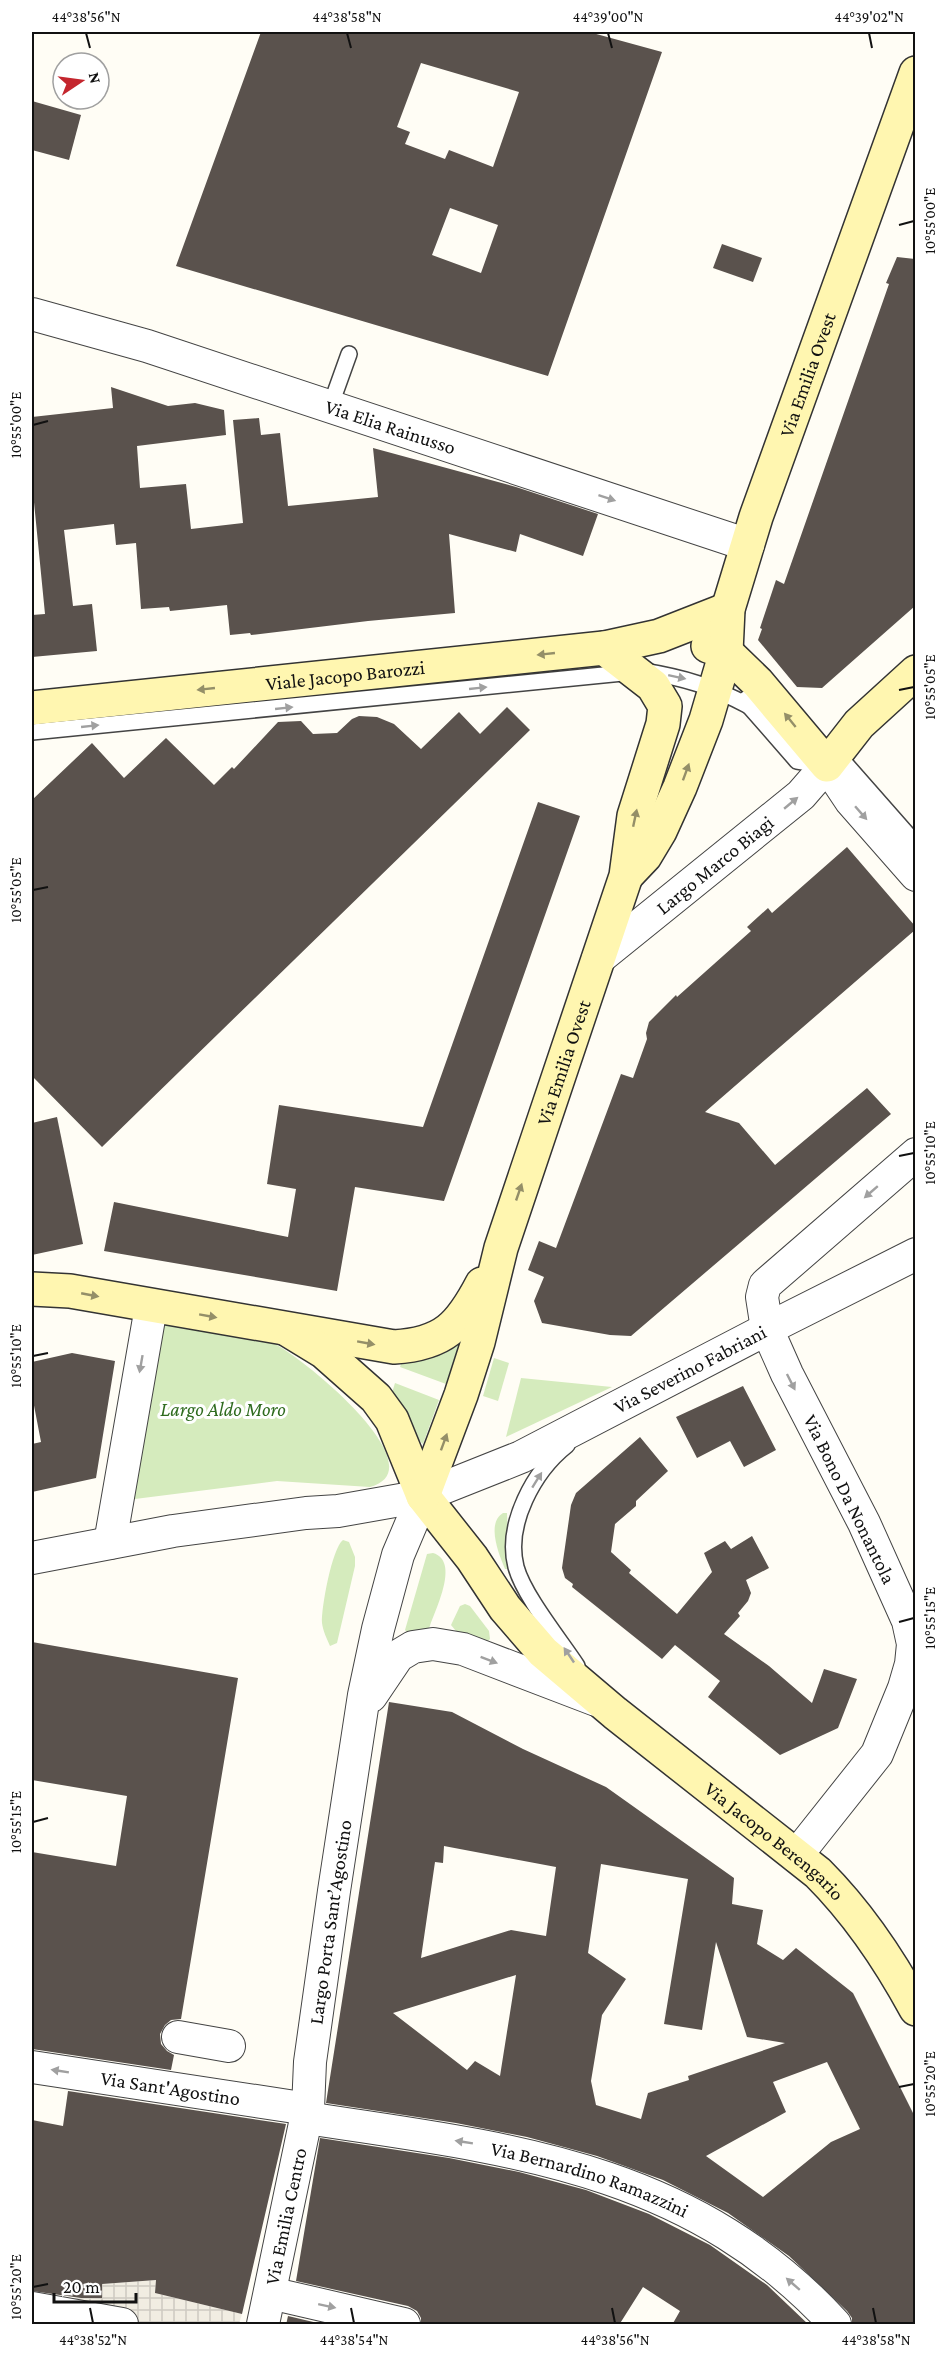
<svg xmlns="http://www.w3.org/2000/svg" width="947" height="2356" viewBox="0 0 947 2356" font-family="'Crimson Pro',serif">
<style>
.green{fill:#d5ebbd}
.plaza{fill:url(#plaza-grid)}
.building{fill:#5a524d;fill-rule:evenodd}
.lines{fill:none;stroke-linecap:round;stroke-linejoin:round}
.lane-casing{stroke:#444;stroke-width:18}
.street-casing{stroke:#444;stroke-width:34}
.secondary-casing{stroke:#333;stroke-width:36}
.lane{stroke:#fff;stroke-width:15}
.street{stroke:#fff;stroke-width:32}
.secondary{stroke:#fff6b0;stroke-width:33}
.oneway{fill:#a0a0a0}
.oneway2{fill:#948f68}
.ticks{fill:none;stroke:#111;stroke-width:2}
.labels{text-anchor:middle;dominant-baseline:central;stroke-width:6;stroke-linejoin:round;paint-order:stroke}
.street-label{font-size:20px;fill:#111;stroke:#fff}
.park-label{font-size:20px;font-style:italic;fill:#2f6b1f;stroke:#fff}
.neatline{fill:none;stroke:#111;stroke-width:2}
.ticks-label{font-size:15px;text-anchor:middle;fill:#111}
</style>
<defs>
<pattern id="plaza-grid" width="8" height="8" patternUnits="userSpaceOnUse" patternTransform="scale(1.5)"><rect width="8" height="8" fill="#f1ede2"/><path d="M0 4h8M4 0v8" fill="none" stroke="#cecac1"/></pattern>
</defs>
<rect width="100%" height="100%" fill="#fffdf5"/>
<g class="green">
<path d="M159,1313C185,1320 210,1326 235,1333C247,1336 259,1338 271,1342C298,1353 440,1468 370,1487L277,1481L127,1500Z"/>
<path d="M468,1331L446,1384L400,1367L402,1361C433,1363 446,1351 468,1331Z"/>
<polygon points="494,1358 509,1363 498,1401 483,1396"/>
<polygon points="521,1378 612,1387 506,1437"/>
<path d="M395,1383L439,1400L423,1444C416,1439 402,1405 392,1393Z"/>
<path d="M503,1513H507L509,1569H505C499,1555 486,1523 503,1513Z"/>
<path d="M343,1540L349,1542L355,1557V1566L337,1643L330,1646C327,1639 323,1631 322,1623C321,1609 332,1548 343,1540Z"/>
<path d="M433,1553C460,1561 436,1608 430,1626L427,1630L409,1635L405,1630L427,1554Z"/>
<polygon points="465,1604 470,1606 489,1631 490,1639 487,1642 456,1631 451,1625 460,1606"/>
</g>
<polygon class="plaza" points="156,2280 155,2293 242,2314 239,2324 63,2324 36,2299 101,2298 102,2284"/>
<g class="building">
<path d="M261,32H589L662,52L548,376L176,266ZM421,63L519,92L493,167L449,150L445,159L405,144L410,132L397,127ZM450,208L498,225L481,273L432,255Z"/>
<polygon points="32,101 81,115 69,160 32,150"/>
<polygon points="722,244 762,258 753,282 713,268"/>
<polygon points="897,257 915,259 915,606 822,688 797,687 758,640 762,629 760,628 776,580 784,584 889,284 886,283"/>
<polygon points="111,387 168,406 195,403 224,410 226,435 137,446 140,488 186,484 191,529 243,523 233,420 259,418 261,435 280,433 288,506 378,497 373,448 516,487 598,514 583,556 520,534 516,552 449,534 455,613 368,621 251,635 250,633 230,635 227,605 170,611 169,607 141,609 136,543 116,545 114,524 64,530 73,606 92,604 97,651 32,657 32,615 45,614 32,482 32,417 113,408"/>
<polygon points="507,707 530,730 102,1147 32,1076 32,800 92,743 124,778 166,738 214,785 232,767 234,769 278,722 301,721 313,734 337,733 352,719 359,716 377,717 394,724 421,749 459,712 480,734"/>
<polygon points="538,802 580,816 444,1201 355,1187 337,1291 104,1251 114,1202 288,1237 296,1189 267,1184 279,1105 423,1127"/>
<polygon points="847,847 915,926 915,930 705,1112 739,1123 775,1165 867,1088 891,1114 631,1336 610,1335 542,1323 534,1301 544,1277 528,1270 539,1241 556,1248 621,1074 633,1078 647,1039 646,1033 649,1022 676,995 677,997 751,931 747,927 768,908 772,913"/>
<polygon points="57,1117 83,1244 32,1255 32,1123"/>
<polygon points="72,1353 115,1361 96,1478 32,1492 32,1444 41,1442 32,1395 32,1362"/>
<polygon points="743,1386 776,1450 744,1467 730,1441 697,1458 676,1417"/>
<polygon points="640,1437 668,1471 636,1501 636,1506 615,1524 611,1552 631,1570 629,1573 677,1614 712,1572 704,1553 725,1541 731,1549 752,1536 769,1568 746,1580 751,1593 748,1601 738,1613 740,1616 724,1634 769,1666 812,1703 824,1669 857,1679 838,1728 780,1755 708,1697 720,1681 675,1645 662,1659 572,1587 573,1584 565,1578 562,1568 571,1505 576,1493"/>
<polygon points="32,1642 238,1678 181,2019 171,2020 165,2025 160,2034 161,2044 167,2051 174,2055 171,2070 32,2049 32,1852 116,1866 127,1796 32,1780"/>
<path d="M389,1702L452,1712L523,1749L606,1787L734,1878L732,1904L763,1910L757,1944L783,1960L796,1948L853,1993L915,2117V2325H852V2318L847,2311L789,2256L728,2213L663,2180L597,2156L527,2137L456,2123L326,2103ZM444,1846L556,1867L546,1936L511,1930L421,1958L435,1862L443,1863ZM601,1864L688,1879L664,2024L702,2030L716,1942L747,2037L785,2043L688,2076L689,2080L648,2093L641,2119L596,2105L591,2081L602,2015L626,1979L588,1953ZM516,1975L500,2076L475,2061L467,2070L393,2013ZM827,2062L860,2129L831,2142L763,2197L706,2156L786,2112L773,2082Z"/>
<polygon points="68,2091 286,2124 242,2314 155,2293 156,2280 102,2284 102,2298 81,2298 32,2291 32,2120 63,2126"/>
<polygon points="320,2138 449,2158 519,2172 586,2190 649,2214 710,2245 767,2285 809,2325 672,2325 680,2311 643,2287 619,2325 421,2325 421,2318 417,2311 408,2306 296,2281"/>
<polygon points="288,2316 326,2325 286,2325"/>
</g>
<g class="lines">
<defs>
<g id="lane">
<polyline points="330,407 349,354"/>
<polyline points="746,699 749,706 797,761 821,765"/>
<path d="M32,732L643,671C685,678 711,686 749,706"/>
<polyline points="836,753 916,844"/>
<path d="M567,1445C534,1471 505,1524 516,1567C524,1596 560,1640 577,1666"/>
</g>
<g id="street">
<path id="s1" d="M32,314L147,346L748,545"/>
<path id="s2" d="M598,959L801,795L827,765L851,801L916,875"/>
<polyline points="110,1543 151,1307"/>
<path id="s3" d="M32,1558L173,1531L306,1513L338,1511L423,1496L521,1457L767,1329L916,1254"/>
<polyline points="371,1696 398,1656 413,1647 433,1644 463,1649 596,1700"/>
<polyline points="796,1856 877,1754 904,1688 911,1664 913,1644 908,1621 864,1523 787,1374 767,1329 762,1297 765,1285 916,1154"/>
<polyline points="178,2037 229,2046"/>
<path id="s4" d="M32,2067L308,2109"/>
<path id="s5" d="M306,2118C506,2148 690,2166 835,2324"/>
<polyline points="270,2293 404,2324"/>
<polyline points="32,2308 122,2324"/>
<path id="s6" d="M263,2324L308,2109L310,2062L334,1891L364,1695L378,1629L398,1555L423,1496"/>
</g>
<g id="secondary">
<polyline points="708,646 726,652 758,683 827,765 859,724 916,672"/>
<path id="s7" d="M32,708L604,648L659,636L728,609"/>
<path id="s8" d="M627,875L645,856L660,831L680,787L706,720L726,652L728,609L756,517L916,73"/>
<path d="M32,1289L70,1291L394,1347C444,1344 460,1326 482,1284"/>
<path id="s9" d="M288,1330L324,1352L376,1398L392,1420L423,1496L472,1558L505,1608L543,1652L615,1713L818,1873C858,1913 889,1959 916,2009"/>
<path id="s10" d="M423,1496L461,1395L478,1342L501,1248L626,876L634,816L663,724L665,706L653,686L604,648"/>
</g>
</defs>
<use href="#lane" class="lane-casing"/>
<use href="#street" class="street-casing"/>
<use href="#secondary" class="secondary-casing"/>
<use href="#lane" class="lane"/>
<use href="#street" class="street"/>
<use href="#secondary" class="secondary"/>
</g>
<defs><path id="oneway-solid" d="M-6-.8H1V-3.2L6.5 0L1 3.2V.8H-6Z" transform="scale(1.5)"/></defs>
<g class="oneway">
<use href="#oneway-solid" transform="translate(607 498) rotate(18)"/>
<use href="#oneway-solid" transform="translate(677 677) rotate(12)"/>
<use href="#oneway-solid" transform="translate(478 688) rotate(-6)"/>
<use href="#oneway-solid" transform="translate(284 708) rotate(-6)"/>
<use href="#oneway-solid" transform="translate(90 726) rotate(-6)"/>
<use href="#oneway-solid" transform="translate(791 803) rotate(-40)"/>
<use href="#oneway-solid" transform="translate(861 813) rotate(49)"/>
<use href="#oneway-solid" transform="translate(871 1192) rotate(139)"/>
<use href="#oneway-solid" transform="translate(141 1364) rotate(100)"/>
<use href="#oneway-solid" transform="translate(791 1382) rotate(63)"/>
<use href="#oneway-solid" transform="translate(537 1480) rotate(-58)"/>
<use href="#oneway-solid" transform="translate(569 1655) rotate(-124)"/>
<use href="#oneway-solid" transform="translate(489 1660) rotate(21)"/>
<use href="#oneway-solid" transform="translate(60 2071) rotate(-171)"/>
<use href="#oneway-solid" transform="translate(464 2142) rotate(-171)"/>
<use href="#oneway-solid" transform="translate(793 2284) rotate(-139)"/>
<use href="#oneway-solid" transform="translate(327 2306) rotate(12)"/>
</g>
<g class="oneway2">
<use href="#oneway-solid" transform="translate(546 654) rotate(174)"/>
<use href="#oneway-solid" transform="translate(206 689) rotate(174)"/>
<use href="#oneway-solid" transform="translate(790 720) rotate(-129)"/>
<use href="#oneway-solid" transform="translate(686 772) rotate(-70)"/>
<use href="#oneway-solid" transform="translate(635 818) rotate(-78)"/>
<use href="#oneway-solid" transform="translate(519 1192) rotate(-71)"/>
<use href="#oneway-solid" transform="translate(90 1295) rotate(11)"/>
<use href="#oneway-solid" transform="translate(208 1316) rotate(10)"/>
<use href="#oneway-solid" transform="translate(366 1343) rotate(10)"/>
<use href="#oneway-solid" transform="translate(444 1442) rotate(-70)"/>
</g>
<path class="ticks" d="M86,33L90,48M347,33L351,48M608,33L612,48M869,33L872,48M899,225L914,221M33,425L48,421M899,690L914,687M33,890L48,887M899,1156L914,1153M33,1356L48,1353M899,1622L914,1618M33,1822L48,1818M899,2087L914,2084M33,2287L48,2284M90,2308L93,2323M351,2308L354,2323M612,2308L615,2323M873,2308L876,2323"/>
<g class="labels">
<g class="street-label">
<text stroke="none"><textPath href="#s8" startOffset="537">Via Emilia Ovest</textPath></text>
<text stroke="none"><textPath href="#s1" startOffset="376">Via Elia Rainusso</textPath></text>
<text stroke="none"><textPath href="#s7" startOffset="315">Viale Jacopo Barozzi</textPath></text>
<text stroke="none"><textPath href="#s2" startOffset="150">Largo Marco Biagi</textPath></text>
<text stroke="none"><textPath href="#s10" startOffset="456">Via Emilia Ovest</textPath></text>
<text stroke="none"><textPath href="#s3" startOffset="692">Via Severino Fabriani</textPath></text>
<text transform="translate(850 1499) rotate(64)">Via Bono Da Nonantola</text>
<text stroke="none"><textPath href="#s9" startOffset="717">Via Jacopo Berengario</textPath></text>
<text stroke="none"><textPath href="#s6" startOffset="408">Largo Porta Sant’Agostino</textPath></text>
<text stroke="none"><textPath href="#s4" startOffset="140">Via Sant'Agostino</textPath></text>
<text stroke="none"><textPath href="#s5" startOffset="291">Via Bernardino Ramazzini</textPath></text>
<text stroke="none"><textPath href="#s6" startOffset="110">Via Emilia Centro</textPath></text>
</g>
<g class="park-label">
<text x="223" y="1409">Largo Aldo Moro</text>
</g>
</g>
<rect width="947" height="2356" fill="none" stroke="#ffffff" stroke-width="66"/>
<g transform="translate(81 81) rotate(77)"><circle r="28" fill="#ffffff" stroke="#a0a0a0" stroke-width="1.5"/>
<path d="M0-4.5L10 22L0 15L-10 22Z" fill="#c4262e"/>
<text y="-9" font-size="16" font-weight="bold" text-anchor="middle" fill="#111111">N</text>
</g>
<path d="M54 2293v9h82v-9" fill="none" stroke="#111111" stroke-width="3"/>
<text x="63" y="2293" font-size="18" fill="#111111" stroke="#ffffff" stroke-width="4.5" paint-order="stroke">20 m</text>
<rect x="33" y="33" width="881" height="2290" class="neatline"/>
<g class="ticks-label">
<text x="86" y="22">44°38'56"N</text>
<text x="347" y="22">44°38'58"N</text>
<text x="608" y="22">44°39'00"N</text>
<text x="869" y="22">44°39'02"N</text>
<text transform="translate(930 221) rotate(-90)" y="5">10°55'00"E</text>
<text transform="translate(16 425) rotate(-90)" y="5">10°55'00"E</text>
<text transform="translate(930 687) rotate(-90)" y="5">10°55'05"E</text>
<text transform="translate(16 890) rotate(-90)" y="5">10°55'05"E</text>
<text transform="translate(930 1153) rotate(-90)" y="5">10°55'10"E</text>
<text transform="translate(16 1356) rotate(-90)" y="5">10°55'10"E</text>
<text transform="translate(930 1618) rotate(-90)" y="5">10°55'15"E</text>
<text transform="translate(16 1822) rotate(-90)" y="5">10°55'15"E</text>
<text transform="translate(930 2084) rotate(-90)" y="5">10°55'20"E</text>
<text transform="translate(16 2287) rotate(-90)" y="5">10°55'20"E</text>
<text x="93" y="2345">44°38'52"N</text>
<text x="354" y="2345">44°38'54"N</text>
<text x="615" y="2345">44°38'56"N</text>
<text x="876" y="2345">44°38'58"N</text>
</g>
</svg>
